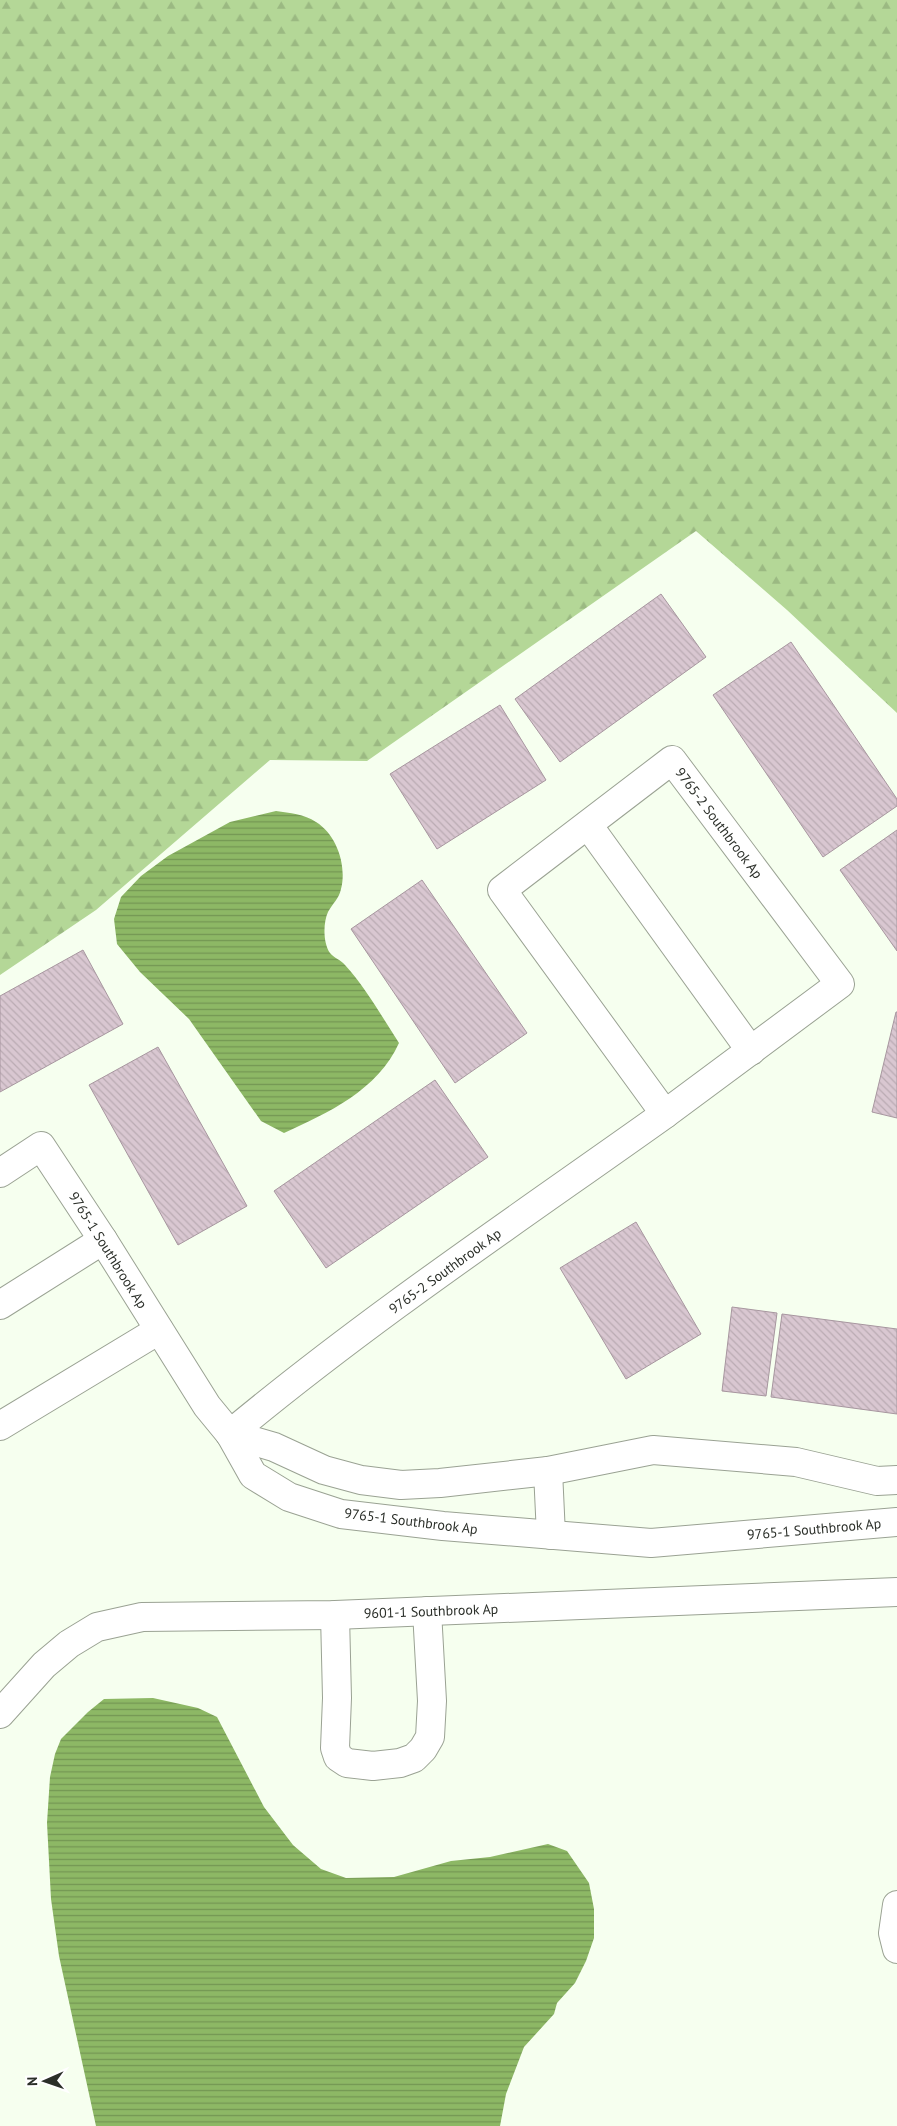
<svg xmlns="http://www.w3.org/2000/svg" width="897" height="2126" viewBox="0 0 897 2126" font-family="'PT Sans',sans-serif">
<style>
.forest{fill:url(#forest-firs)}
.water{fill:url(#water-rules)}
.building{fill:url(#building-back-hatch);stroke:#a7969f}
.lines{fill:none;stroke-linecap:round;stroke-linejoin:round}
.minor-casing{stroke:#9aa293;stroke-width:30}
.minor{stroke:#fff;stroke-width:28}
.labels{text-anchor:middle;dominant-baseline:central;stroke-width:5;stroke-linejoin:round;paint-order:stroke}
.street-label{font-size:14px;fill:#2b2f29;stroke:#fff}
</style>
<defs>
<pattern id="forest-firs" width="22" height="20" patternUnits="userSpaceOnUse" patternTransform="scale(1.25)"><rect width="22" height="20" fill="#b4d797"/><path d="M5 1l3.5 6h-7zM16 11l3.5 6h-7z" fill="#9bb982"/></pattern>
<pattern id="water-rules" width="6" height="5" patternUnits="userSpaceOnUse" patternTransform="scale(1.25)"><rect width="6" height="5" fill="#8db865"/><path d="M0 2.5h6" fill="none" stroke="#739653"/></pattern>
<pattern id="building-back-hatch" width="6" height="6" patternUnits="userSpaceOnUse" patternTransform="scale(1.25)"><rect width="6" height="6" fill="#d9c7d1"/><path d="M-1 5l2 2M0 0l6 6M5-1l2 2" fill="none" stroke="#baabb3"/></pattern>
</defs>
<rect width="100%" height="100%" fill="#f6ffef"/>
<polygon class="forest" points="0,0 897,0 897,713 787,610 696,531 367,761 270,760 96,910 0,975"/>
<g class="water">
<path d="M276,811C290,813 304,814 316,822C337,835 347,866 341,889C339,899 332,904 328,912C323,923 323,943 330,953C334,958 341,960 345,965C366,988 382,1017 399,1043C378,1090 328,1113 284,1133L261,1121L189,1019L140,972L117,944L114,919L121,897L141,876L168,856L230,822Z"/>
<polygon points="153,1698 198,1708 217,1717 264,1807 293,1845 321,1869 346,1878 394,1877 451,1861 490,1857 548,1844 567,1851 589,1883 594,1909 594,1938 586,1961 575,1983 557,2003 554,2014 524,2047 506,2094 500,2126 96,2126 59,1956 51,1899 47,1823 50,1777 55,1754 61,1739 88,1712 104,1699"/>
</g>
<g class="building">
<polygon points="661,594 706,657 560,762 515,699"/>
<polygon points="791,642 897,799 897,806 823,857 713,695"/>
<polygon points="500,705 546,780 437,849 390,774"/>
<polygon points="897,830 897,951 840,870"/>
<polygon points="422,880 527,1033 455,1083 351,929"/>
<polygon points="83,950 123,1024 0,1092 0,996"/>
<polygon points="896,1012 897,1012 897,1118 872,1112"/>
<polygon points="158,1047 247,1206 178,1245 89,1085"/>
<polygon points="435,1080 488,1157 326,1268 274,1191"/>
<polygon points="636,1222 701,1334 626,1379 560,1268"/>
<polygon points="732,1307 777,1313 766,1396 722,1391"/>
<polygon points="782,1314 897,1329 897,1414 771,1397"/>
</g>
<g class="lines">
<defs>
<g id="minor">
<polygon points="672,760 840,984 665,1114 502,890"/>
<polyline points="588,825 751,1051"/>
<polyline points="0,1173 41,1146 103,1240 207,1406 230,1434 253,1475 289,1497 341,1514 443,1526 651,1543 897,1522"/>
<polyline points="0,1305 103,1240"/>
<polyline points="0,1426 159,1330"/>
<polyline points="230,1434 274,1447 324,1470 361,1480 401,1485 440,1483 548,1471 653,1450 796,1462 877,1481 897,1480"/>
<path d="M230,1434C368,1319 519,1218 665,1114"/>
<polyline points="548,1471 551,1535"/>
<polyline points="335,1615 337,1698 335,1748 338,1757 347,1763 373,1766 400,1763 414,1758 423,1749 430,1737 432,1701 427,1611"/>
<polyline points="0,1714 44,1665 69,1644 97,1627 142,1617 335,1615 897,1592"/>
<polyline points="897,1905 893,1933 897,1949"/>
</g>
</defs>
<use href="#minor" class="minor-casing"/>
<use href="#minor" class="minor"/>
</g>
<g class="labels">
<g class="street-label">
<text transform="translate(719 823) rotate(53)">9765-2 Southbrook Ap</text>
<text transform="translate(108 1250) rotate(58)">9765-1 Southbrook Ap</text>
<text transform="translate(445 1271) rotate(-36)">9765-2 Southbrook Ap</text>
<text transform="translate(411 1521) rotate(7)">9765-1 Southbrook Ap</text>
<text transform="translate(814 1529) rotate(-5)">9765-1 Southbrook Ap</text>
<text transform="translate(431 1611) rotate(-2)">9601-1 Southbrook Ap</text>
</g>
</g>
<g transform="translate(45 2081) rotate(268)" stroke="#ffffff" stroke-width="4" paint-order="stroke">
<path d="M0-4L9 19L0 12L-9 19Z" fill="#2b2f29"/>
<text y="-8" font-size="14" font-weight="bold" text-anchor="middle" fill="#2b2f29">N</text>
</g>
</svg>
